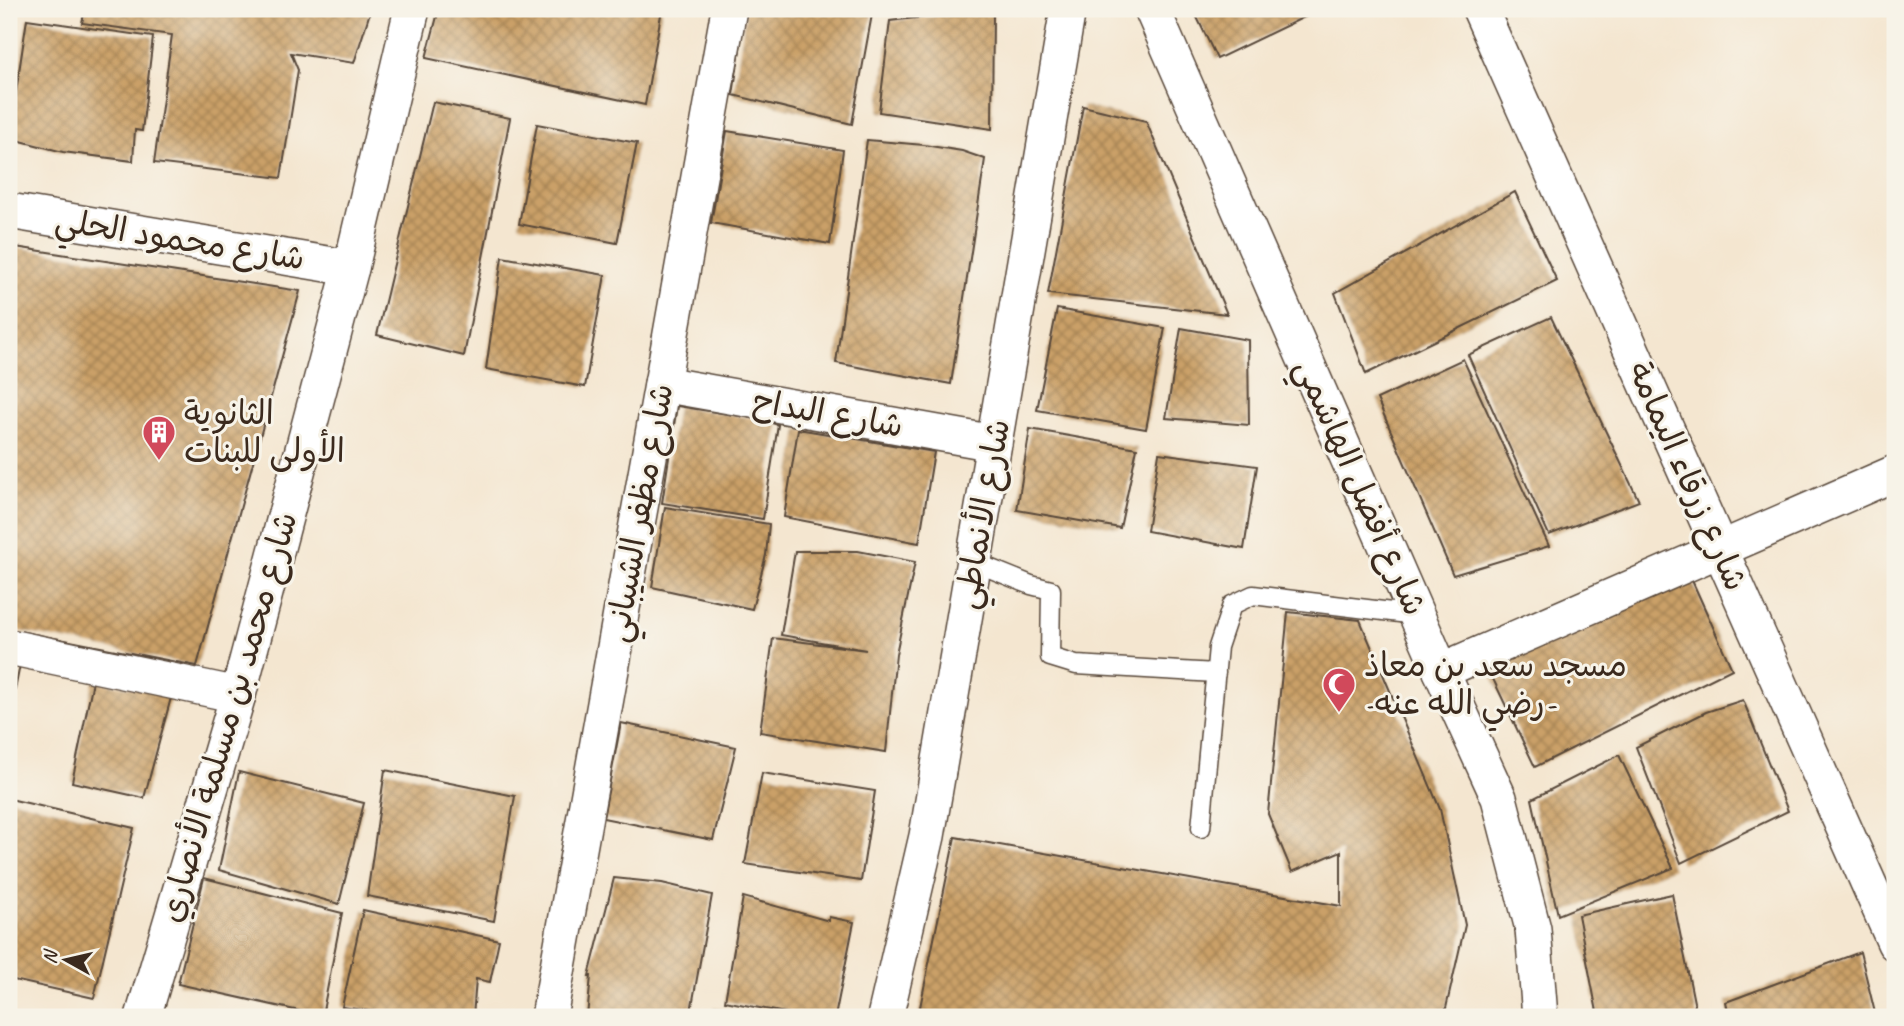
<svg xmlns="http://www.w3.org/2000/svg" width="1904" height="1026" viewBox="0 0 1904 1026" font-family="Caveat,'Playpen Sans Arabic',sans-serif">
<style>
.building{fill:url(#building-cross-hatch)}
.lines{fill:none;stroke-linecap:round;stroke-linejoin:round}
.lane-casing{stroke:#574639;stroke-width:21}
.street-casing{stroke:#574639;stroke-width:38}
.lane{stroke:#fff;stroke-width:18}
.street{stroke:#fff;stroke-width:35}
.labels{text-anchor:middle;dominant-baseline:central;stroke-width:6;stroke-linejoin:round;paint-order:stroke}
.street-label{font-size:33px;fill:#3b2a1e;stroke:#f7f3e8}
.poi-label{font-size:33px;fill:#3b2a1e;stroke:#f7f3e8;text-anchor:start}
</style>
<defs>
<pattern id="building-cross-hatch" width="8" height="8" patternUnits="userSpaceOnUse" patternTransform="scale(1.75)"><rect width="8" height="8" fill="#caa067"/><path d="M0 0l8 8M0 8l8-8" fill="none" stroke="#a58354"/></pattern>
</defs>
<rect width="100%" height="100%" fill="#f7f3e8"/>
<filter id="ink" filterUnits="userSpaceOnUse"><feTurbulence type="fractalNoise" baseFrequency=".0143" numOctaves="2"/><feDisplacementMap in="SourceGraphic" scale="14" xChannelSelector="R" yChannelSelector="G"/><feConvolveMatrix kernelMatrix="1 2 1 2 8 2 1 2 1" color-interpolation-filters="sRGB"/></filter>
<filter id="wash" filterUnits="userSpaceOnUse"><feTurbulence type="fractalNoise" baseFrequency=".00686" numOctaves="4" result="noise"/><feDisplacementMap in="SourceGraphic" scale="28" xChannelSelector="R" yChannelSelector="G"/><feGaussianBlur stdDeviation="1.57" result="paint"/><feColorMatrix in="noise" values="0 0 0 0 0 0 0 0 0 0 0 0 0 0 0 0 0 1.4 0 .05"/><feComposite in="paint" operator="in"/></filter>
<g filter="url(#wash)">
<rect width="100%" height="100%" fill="#f4e6d0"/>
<g id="blocks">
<g class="building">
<polygon points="85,9 371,9 354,63 291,53 298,70 281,178 154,163 172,35 82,23"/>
<polygon points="439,9 662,9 645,105 426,58"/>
<polygon points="746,9 873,9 852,124 733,95"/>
<polygon points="993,9 992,129 879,112 890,21"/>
<polygon points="1193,9 1321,9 1217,59"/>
<polygon points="27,19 153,37 142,131 135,130 133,161 63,152 9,138"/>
<polygon points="433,102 510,118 464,356 377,335"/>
<polygon points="1083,106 1146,121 1227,314 1048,294"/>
<polygon points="537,124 637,143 617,243 519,224"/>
<polygon points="727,131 843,150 830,244 711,223"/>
<polygon points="867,140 924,145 962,151 985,159 951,384 836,363"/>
<polygon points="1515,192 1557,281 1366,374 1335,293"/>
<polygon points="9,246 300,291 197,666 9,629"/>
<polygon points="502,257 605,275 585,387 486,369"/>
<polygon points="1057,309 1165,328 1146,429 1037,410"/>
<polygon points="1551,317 1639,501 1549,535 1468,355"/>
<polygon points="1181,328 1248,340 1249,425 1166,418"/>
<polygon points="1463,359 1549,546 1453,575 1377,399"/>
<polygon points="677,406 760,419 778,425 763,519 662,503"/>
<polygon points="798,429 934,452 919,543 784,517"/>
<polygon points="1030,429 1137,448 1120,528 1017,510"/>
<polygon points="1159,453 1257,466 1244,549 1147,531"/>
<polygon points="665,507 769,524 766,555 752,609 652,587"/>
<polygon points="795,551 858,551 915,562 896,654 886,752 760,732 773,638 866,650 781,635"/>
<polygon points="1690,576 1732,669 1535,767 1484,660"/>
<polygon points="1288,612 1360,620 1440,809 1465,925 1444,1017 918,1017 955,837 1341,906 1341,851 1292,872 1268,814"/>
<polygon points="9,662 20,665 10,715 9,715"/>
<polygon points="93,681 172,694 144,798 72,782"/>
<polygon points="1743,700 1788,811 1681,863 1636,747 1706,712"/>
<polygon points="621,723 736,747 713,840 603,818"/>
<polygon points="1619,755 1673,868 1558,915 1532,799"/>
<polygon points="385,770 515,796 494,921 367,896"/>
<polygon points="239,772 364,803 339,904 219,870"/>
<polygon points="762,773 875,791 861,881 745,864"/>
<polygon points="10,799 134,828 94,998 9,979 9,806"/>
<polygon points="204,878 342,913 322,1016 178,984"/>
<polygon points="614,878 662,883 712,895 690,1017 587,1017 591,976 589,976"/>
<polygon points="1672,894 1697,1017 1598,1017 1578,915"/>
<polygon points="743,897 829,921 829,917 854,922 835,1017 805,1017 725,1001"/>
<polygon points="363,910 499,940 490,982 476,979 473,1017 410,1017 342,1007"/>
<polygon points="1860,952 1876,1017 1729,1017 1726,1002"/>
<polygon points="714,1008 765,1016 765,1017 713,1017"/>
</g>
</g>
</g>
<g filter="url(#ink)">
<use href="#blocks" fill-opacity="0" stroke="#574639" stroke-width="2"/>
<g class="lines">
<defs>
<g id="lane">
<polyline points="974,562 1031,585 1051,590 1050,657 1076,665 1216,673"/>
<polyline points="1201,828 1218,647 1232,605 1253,595 1416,615"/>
</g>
<g id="street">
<polyline points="1152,9 1441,671 1499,798 1533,929 1540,1017"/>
<polyline points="1480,9 1895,943"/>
<polyline points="9,211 351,268"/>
<polyline points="662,384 994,443"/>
<polyline points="9,647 238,695"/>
<polyline points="1441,671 1895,473"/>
<polyline points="143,1017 238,695 351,268 412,9"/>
<polyline points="549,1017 729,9"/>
<polyline points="885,1017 927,836 1068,9"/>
</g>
</defs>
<use href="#lane" class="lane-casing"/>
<use href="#street" class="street-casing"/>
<use href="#lane" class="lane"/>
<use href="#street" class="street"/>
</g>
</g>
<defs>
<symbol id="building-pin" viewBox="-11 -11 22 30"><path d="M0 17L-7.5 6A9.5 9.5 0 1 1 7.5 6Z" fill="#d1495b" stroke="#f7f3e8"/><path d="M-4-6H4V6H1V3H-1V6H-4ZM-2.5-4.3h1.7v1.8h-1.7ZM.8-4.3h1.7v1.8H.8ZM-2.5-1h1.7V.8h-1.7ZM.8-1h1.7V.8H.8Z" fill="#fff"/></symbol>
<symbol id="mosque-pin" viewBox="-11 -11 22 30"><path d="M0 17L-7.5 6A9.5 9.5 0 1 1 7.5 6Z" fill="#d1495b" stroke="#f7f3e8"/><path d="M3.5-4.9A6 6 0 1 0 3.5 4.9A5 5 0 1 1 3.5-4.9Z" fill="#fff"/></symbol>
</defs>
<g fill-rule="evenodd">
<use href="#building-pin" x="140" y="413" width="38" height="52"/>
<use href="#mosque-pin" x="1320" y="665" width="38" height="52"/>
</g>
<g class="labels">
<g class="street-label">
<text transform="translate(180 239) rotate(9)">شارع محمود الحلي</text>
<text transform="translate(828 413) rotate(10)">شارع البداح</text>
<text transform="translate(1688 476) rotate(66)">شارع زرقاء اليمامة</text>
<text transform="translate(1361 487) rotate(66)">شارع أفضل الهاشمي</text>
<text transform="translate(639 513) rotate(-80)">شارع مظفر الشيباني</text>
<text transform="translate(982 514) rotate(-80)">شارع الأنماطي</text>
<text transform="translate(228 717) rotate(-74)">شارع محمد بن مسلمة الأنصاري</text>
</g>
<g class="poi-label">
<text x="184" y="413">الثانوية<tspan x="184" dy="38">الأولى للبنات</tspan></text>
<text x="1364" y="665">مسجد سعد بن معاذ<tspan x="1364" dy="38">-رضي الله عنه-</tspan></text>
</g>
</g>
<rect width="1904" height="1026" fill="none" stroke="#f7f3e8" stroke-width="35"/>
<g transform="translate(66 960) rotate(278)" stroke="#f7f3e8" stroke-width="5" paint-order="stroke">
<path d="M0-5L12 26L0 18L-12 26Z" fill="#3b2a1e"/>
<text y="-10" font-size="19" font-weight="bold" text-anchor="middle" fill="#3b2a1e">N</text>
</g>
</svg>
